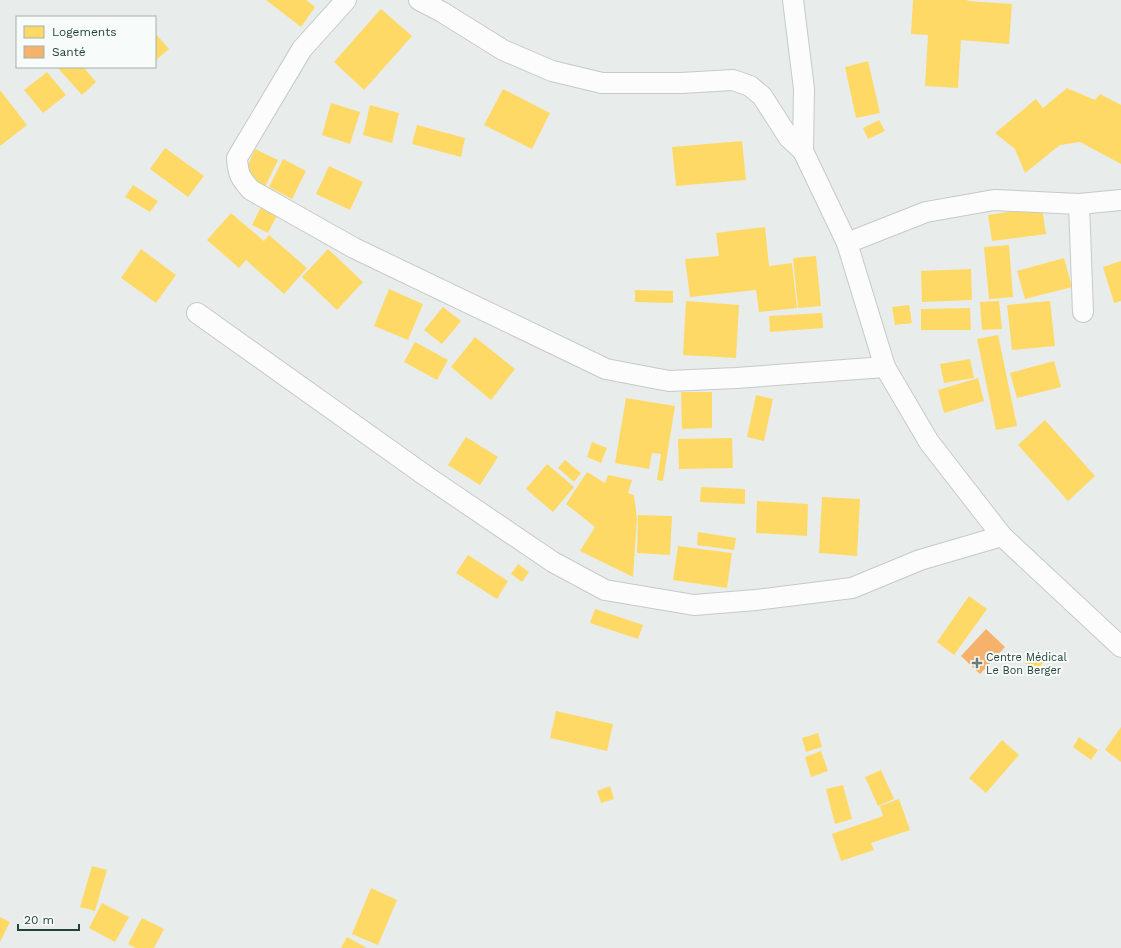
<svg xmlns="http://www.w3.org/2000/svg" width="1121" height="948" viewBox="0 0 1121 948" font-family="'Work Sans',sans-serif">
<style>
.homes{fill:#ffd966}
.health{fill:#f6b26b}
.lines{fill:none;stroke-linecap:round;stroke-linejoin:round}
.minor-casing{stroke:#c5cac8;stroke-width:22}
.minor{stroke:#fcfcfc;stroke-width:20}
.poi-dot{fill:#697e78;stroke:#f7fbf9;stroke-width:1.5}
.labels{text-anchor:middle;dominant-baseline:central;stroke-width:4;stroke-linejoin:round;paint-order:stroke}
.poi-label{font-size:11px;fill:#24423a;stroke:#f7fbf9;text-anchor:start}
</style>
<rect width="100%" height="100%" fill="#e8edeb"/>
<g class="homes">
<polygon points="266,0 306,0 315,7 301,27"/>
<polygon points="913,0 968,0 967,1 1012,4 1009,44 961,40 958,88 925,86 928,35 911,34"/>
<polygon points="381,9 412,36 364,90 334,62"/>
<polygon points="155,33 169,49 156,60 155,59"/>
<polygon points="868,61 880,113 856,118 845,67"/>
<polygon points="57,67 83,67 96,82 82,95"/>
<polygon points="47,72 66,95 43,113 24,90"/>
<polygon points="1067,88 1095,100 1100,94 1121,105 1121,164 1080,142 1060,145 1025,173 1015,149 995,133 1036,99 1043,108"/>
<polygon points="503,89 550,113 532,149 484,125"/>
<polygon points="0,90 27,125 0,146"/>
<polygon points="331,103 360,112 350,144 322,135"/>
<polygon points="370,105 399,113 392,143 363,135"/>
<polygon points="879,120 885,131 868,139 863,128"/>
<polygon points="417,125 465,138 461,157 412,144"/>
<polygon points="742,141 746,180 676,186 672,147"/>
<polygon points="165,148 204,176 188,197 150,169"/>
<polygon points="255,149 278,160 265,187 243,177"/>
<polygon points="283,159 306,171 292,199 269,187"/>
<polygon points="329,166 363,182 350,210 316,194"/>
<polygon points="133,185 158,201 150,212 125,197"/>
<polygon points="261,207 277,215 268,233 252,225"/>
<polygon points="1042,207 1046,234 992,241 988,215"/>
<polygon points="231,213 264,241 269,235 307,268 284,294 246,260 239,268 207,240"/>
<polygon points="765,227 769,266 792,263 797,308 759,312 756,290 690,297 685,259 719,256 716,233"/>
<polygon points="1009,245 1013,297 989,299 984,247"/>
<polygon points="141,249 176,275 156,303 121,278"/>
<polygon points="328,249 363,282 337,310 302,277"/>
<polygon points="816,256 821,306 798,308 793,258"/>
<polygon points="1064,258 1072,287 1025,299 1017,271"/>
<polygon points="1121,261 1121,301 1114,303 1103,267"/>
<polygon points="971,269 972,300 922,302 921,271"/>
<polygon points="389,289 423,304 408,340 374,326"/>
<polygon points="635,290 673,291 673,303 635,302"/>
<polygon points="686,301 739,305 736,358 683,355"/>
<polygon points="999,301 1002,329 982,330 980,302"/>
<polygon points="1050,301 1055,346 1012,350 1007,305"/>
<polygon points="909,305 912,323 895,325 892,307"/>
<polygon points="443,307 461,321 442,344 424,330"/>
<polygon points="970,308 971,330 921,330 921,309"/>
<polygon points="822,313 823,328 770,332 769,316"/>
<polygon points="998,335 1017,426 996,430 977,339"/>
<polygon points="475,337 515,369 491,400 451,367"/>
<polygon points="415,342 448,360 437,380 404,362"/>
<polygon points="970,359 974,378 944,383 940,364"/>
<polygon points="1054,361 1061,387 1017,398 1010,373"/>
<polygon points="978,378 984,401 944,413 938,390"/>
<polygon points="681,392 712,392 712,428 682,429"/>
<polygon points="756,395 773,399 764,441 747,437"/>
<polygon points="626,398 675,406 663,481 657,480 661,454 652,453 649,469 615,463"/>
<polygon points="1045,420 1095,476 1068,501 1018,445"/>
<polygon points="466,437 498,457 480,485 448,465"/>
<polygon points="732,438 733,468 679,469 678,439"/>
<polygon points="592,442 607,448 601,463 587,457"/>
<polygon points="565,460 581,473 574,482 558,468"/>
<polygon points="547,464 574,487 553,512 526,489"/>
<polygon points="587,472 605,483 608,475 632,480 628,493 634,495 637,518 633,577 580,551 595,527 566,504"/>
<polygon points="701,487 745,489 745,504 700,502"/>
<polygon points="822,497 860,499 857,556 819,553"/>
<polygon points="757,501 808,504 807,536 756,533"/>
<polygon points="638,515 672,516 670,555 637,553"/>
<polygon points="698,532 736,538 734,550 697,545"/>
<polygon points="678,546 732,553 727,588 673,580"/>
<polygon points="468,555 508,581 497,599 456,573"/>
<polygon points="518,564 529,572 522,582 511,574"/>
<polygon points="969,596 987,609 954,655 937,642"/>
<polygon points="595,609 643,625 638,639 590,623"/>
<polygon points="1035,653 1044,662 1034,672 1025,663"/>
<polygon points="556,711 613,724 607,751 550,738"/>
<polygon points="1121,727 1121,762 1105,750"/>
<polygon points="818,733 822,747 806,752 802,738"/>
<polygon points="1079,737 1098,750 1091,760 1073,747"/>
<polygon points="1002,740 1019,755 986,793 969,778"/>
<polygon points="821,751 828,771 811,777 805,757"/>
<polygon points="881,770 894,799 878,806 865,777"/>
<polygon points="843,785 852,819 835,824 826,789"/>
<polygon points="610,786 614,799 601,803 597,791"/>
<polygon points="899,799 910,830 871,843 874,850 841,861 832,834 883,816 880,806"/>
<polygon points="92,866 107,870 95,911 80,907"/>
<polygon points="371,888 397,900 378,945 352,934"/>
<polygon points="102,903 129,917 115,942 89,928"/>
<polygon points="0,917 10,922 0,942"/>
<polygon points="142,918 164,929 154,948 136,948 128,944"/>
<polygon points="347,937 367,948 341,948"/>
</g>
<polygon class="health" points="986,629 1005,647 980,674 961,656"/>
<g class="lines">
<defs>
<g id="minor">
<path d="M346,0L302,49L237,158C238,174 240,178 251,190L354,248L606,369L669,381L736,378L885,367"/>
<polyline points="419,0 442,12 503,50 552,71 602,83 681,83 733,80 750,86 762,96 789,138 803,151"/>
<polyline points="793,0 804,89 803,151 847,243 885,367 929,442 1002,536 1121,647"/>
<polyline points="1079,204 1083,312"/>
<polyline points="847,243 926,212 994,200 1079,204 1121,200"/>
<polyline points="197,313 426,476 553,562 605,590 694,605 756,600 852,588 920,560 1002,536"/>
</g>
</defs>
<use href="#minor" class="minor-casing"/>
<use href="#minor" class="minor"/>
</g>
<path class="poi-dot" d="M975 657h4v4h4v4h-4v4h-4v-4h-4v-4h4z"/>
<g class="labels">
<g class="poi-label">
<text x="986" y="657">Centre Médical<tspan x="986" dy="13">Le Bon Berger</tspan></text>
</g>
</g>
<rect x="16" y="16" width="140" height="52" fill="#f7fbf9" stroke="#a3b1ad"/>
<rect x="24" y="26" width="20" height="12" fill="#ffd966" stroke="#a3b1ad"/>
<text x="52" y="36" font-size="12" fill="#24423a">Logements</text>
<rect x="24" y="46" width="20" height="12" fill="#f6b26b" stroke="#a3b1ad"/>
<text x="52" y="56" font-size="12" fill="#24423a">Santé</text>
<path d="M18 924v6h61v-6" fill="none" stroke="#24423a" stroke-width="2"/>
<text x="24" y="924" font-size="12" fill="#24423a" stroke="#f7fbf9" stroke-width="3" paint-order="stroke">20 m</text>
</svg>
